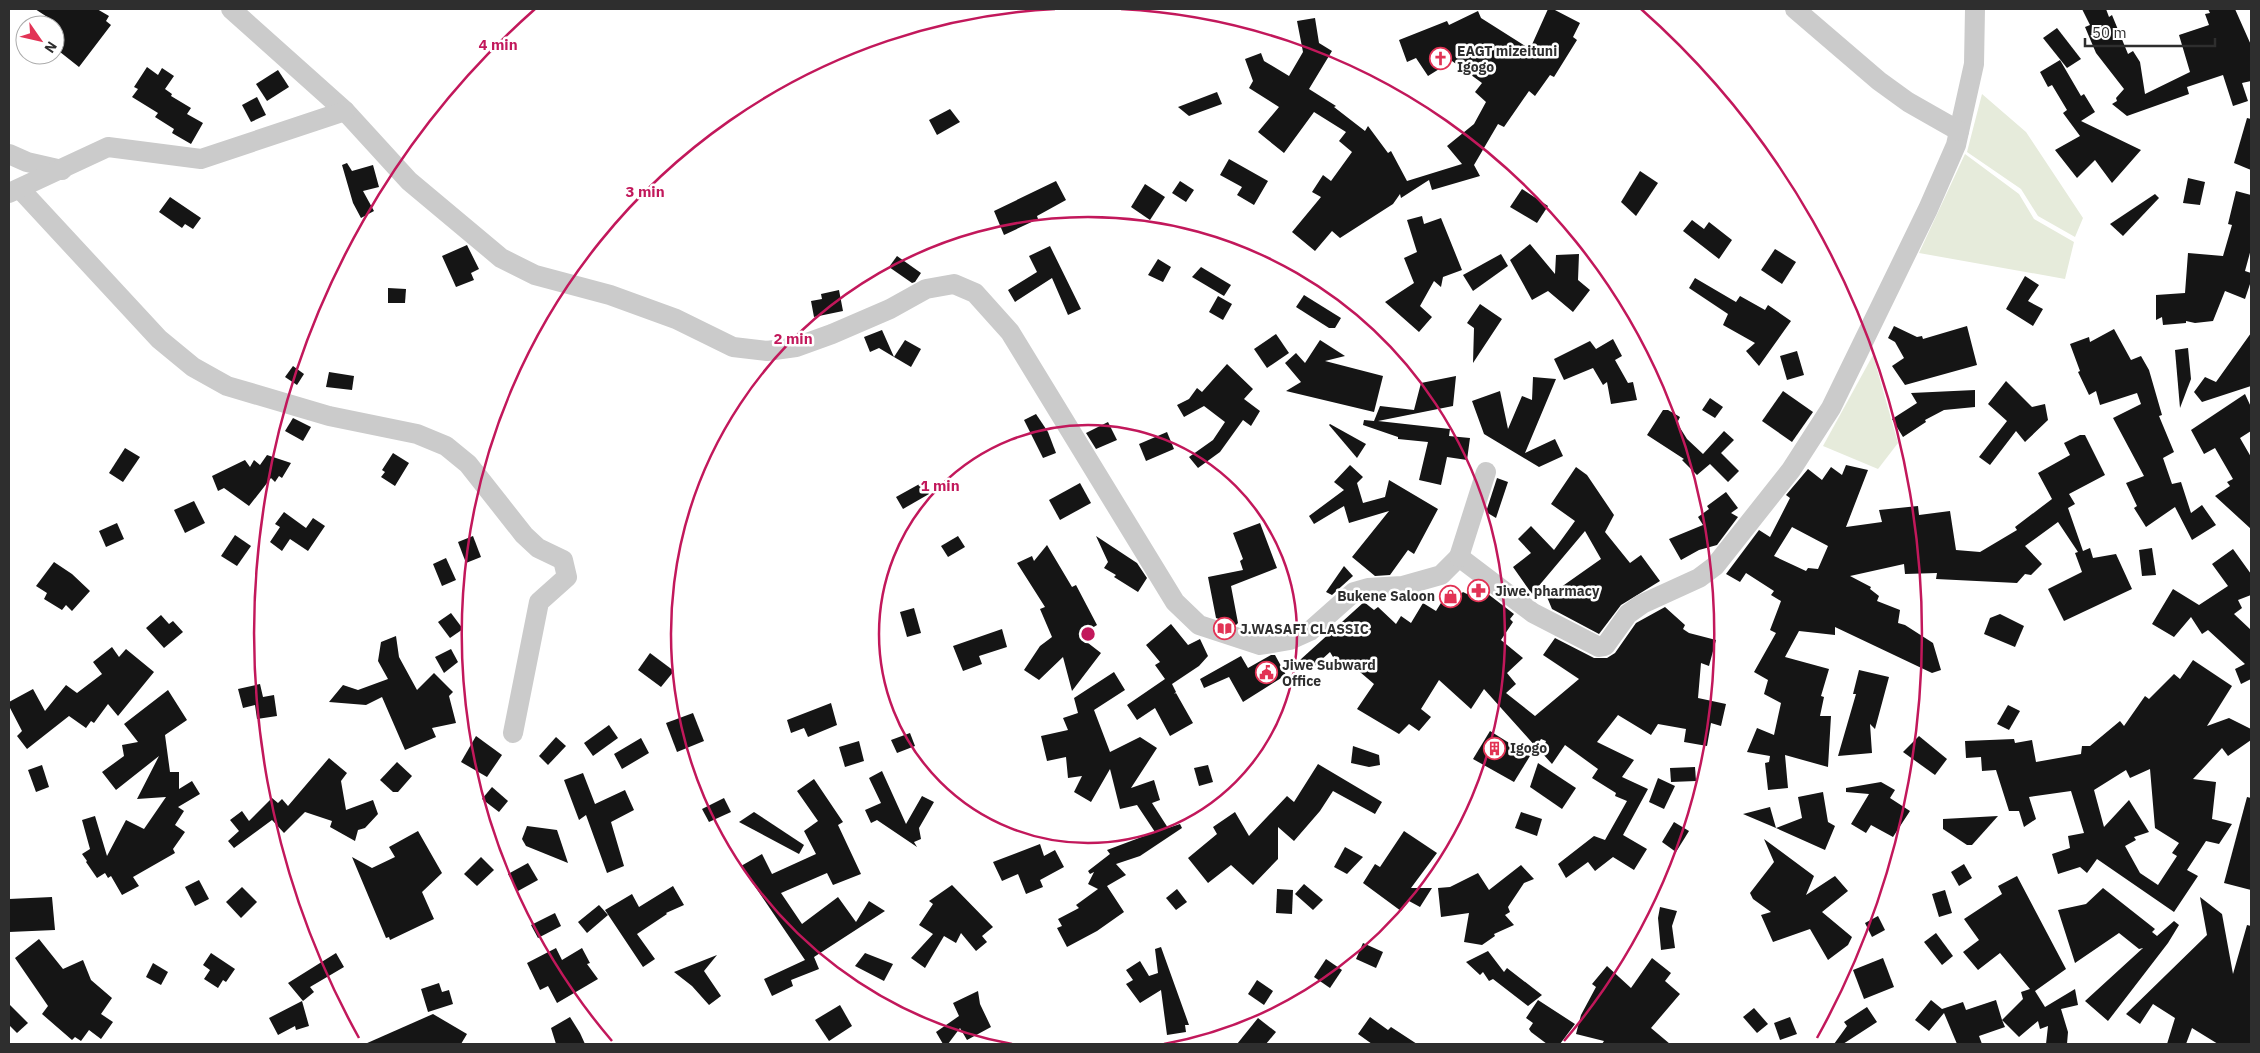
<svg xmlns="http://www.w3.org/2000/svg" width="2260" height="1053" viewBox="0 0 2260 1053" font-family="'IBM Plex Sans',sans-serif">
<style>
.green{fill:#e6ebdb}
.building{fill:#151515;fill-rule:evenodd}
.lines{fill:none;stroke-linecap:round;stroke-linejoin:round}
.street{stroke:#cbcbcb;stroke-width:20}
.ring{fill:none;stroke:#c2185b;stroke-width:2.5}
.labels{text-anchor:middle;dominant-baseline:central;stroke-width:5;stroke-linejoin:round;paint-order:stroke}
.poi-label{font-size:14px;font-weight:bold;fill:#2e2e2e;stroke:#fff;text-anchor:start}
.centre{fill:#c2185b;stroke:#fff;stroke-width:2.5}
.ring-label{font-size:15px;text-anchor:middle;font-weight:bold;fill:#c2185b;stroke:#fff;stroke-width:5;stroke-linejoin:round;paint-order:stroke}
</style>
<rect width="100%" height="100%" fill="#fff"/>
<g class="green">
<polygon points="1982,94 2026,132 2083,218 2075,237 2038,216 2021,189 1967,152"/>
<polygon points="1965,154 2019,194 2034,219 2074,242 2065,279 1919,253"/>
<polygon points="1873,355 1898,443 1878,469 1823,446"/>
</g>
<g class="building">
<polygon points="35,9 97,9 109,16 106,21 111,25 79,67 55,48 55,22"/>
<polygon points="1548,9 1553,9 1580,23 1573,37 1577,40 1554,77 1550,75 1535,96 1529,91 1504,127 1498,124 1474,165 1480,176 1432,190 1429,180 1401,198 1400,194 1393,204 1340,238 1332,231 1315,251 1292,232 1321,197 1312,192 1323,175 1331,181 1352,152 1339,141 1346,132 1314,112 1284,153 1258,132 1279,107 1249,88 1253,81 1245,59 1261,53 1264,61 1289,76 1303,52 1297,21 1315,18 1319,43 1332,51 1309,89 1336,106 1334,107 1365,131 1368,126 1388,153 1391,151 1407,181 1462,164 1447,146 1474,124 1486,102 1475,92 1482,83 1452,61 1428,76 1416,58 1407,62 1399,40 1447,21 1449,25 1478,11 1481,18 1530,49"/>
<polygon points="2082,9 2106,9 2109,17 2112,15 2128,54 2133,51 2140,62 2145,94 2190,72 2179,35 2209,25 2205,14 2210,13 2208,9 2235,9 2251,45 2251,81 2242,83 2248,101 2233,106 2223,75 2187,87 2189,94 2127,116 2112,104 2117,101 2116,98 2124,89 2096,53 2085,27 2090,25"/>
<polygon points="2057,28 2081,59 2067,68 2043,38"/>
<polygon points="2060,60 2081,96 2084,94 2095,112 2081,121 2141,150 2112,183 2095,160 2077,178 2055,150 2080,136 2063,113 2067,110 2052,85 2048,87 2040,72"/>
<polygon points="147,67 158,75 162,68 174,76 165,89 172,94 171,96 191,108 187,114 203,123 191,144 172,133 174,129 155,117 158,113 132,97 138,89 134,87"/>
<polygon points="278,70 289,87 267,101 256,84"/>
<polygon points="1217,92 1222,104 1189,116 1178,107"/>
<polygon points="257,97 266,115 251,122 242,105"/>
<polygon points="950,109 960,122 937,135 929,120"/>
<polygon points="2247,118 2251,119 2251,170 2234,163"/>
<polygon points="1229,159 1268,181 1254,205 1237,195 1242,187 1220,175"/>
<polygon points="347,163 352,171 373,165 379,187 363,191 374,211 361,218 353,203 342,165"/>
<polygon points="1640,171 1658,183 1636,216 1621,202"/>
<polygon points="2188,178 2205,182 2200,205 2183,203"/>
<polygon points="1056,181 1066,200 1037,216 1038,219 1004,235 994,211"/>
<polygon points="1180,181 1194,190 1186,202 1172,193"/>
<polygon points="1145,184 1165,197 1150,220 1131,207"/>
<polygon points="1522,189 1548,206 1537,223 1510,207"/>
<polygon points="2236,191 2251,195 2251,249 2245,271 2251,273 2251,281 2245,299 2225,291 2213,321 2195,323 2186,321 2186,323 2163,325 2162,317 2156,320 2156,295 2185,293 2188,253 2223,256 2232,225 2228,224"/>
<polygon points="2155,194 2159,198 2123,236 2110,224"/>
<polygon points="170,197 201,218 193,229 185,224 182,228 159,212"/>
<polygon points="1422,216 1424,224 1441,218 1462,270 1443,277 1441,287 1434,281 1420,306 1432,317 1419,332 1385,302 1414,283 1404,258 1417,252 1407,220"/>
<polygon points="1692,220 1704,229 1709,222 1732,240 1719,259 1683,231"/>
<polygon points="1530,244 1555,274 1556,255 1579,254 1578,280 1590,290 1573,312 1548,291 1532,300 1510,260"/>
<polygon points="467,245 479,269 471,273 474,280 456,287 442,256"/>
<polygon points="1050,246 1081,309 1068,315 1052,278 1015,302 1008,290 1037,272 1029,256"/>
<polygon points="1775,249 1796,262 1782,284 1761,270"/>
<polygon points="1501,254 1508,266 1473,291 1463,275"/>
<polygon points="897,256 921,273 915,282 912,283 889,267"/>
<polygon points="1158,259 1171,267 1163,282 1148,275"/>
<polygon points="1201,267 1231,285 1224,296 1192,277"/>
<polygon points="2025,276 2039,285 2028,301 2043,309 2033,326 2006,309"/>
<polygon points="1695,278 1736,302 1740,296 1765,310 1768,305 1791,321 1759,366 1746,351 1755,343 1723,325 1728,314 1689,288"/>
<polygon points="388,288 406,289 405,303 388,303"/>
<polygon points="839,290 843,311 814,317 811,301 822,299 821,294"/>
<polygon points="1304,295 1341,318 1335,328 1329,328 1296,307"/>
<polygon points="1218,296 1232,304 1223,320 1209,312"/>
<polygon points="1480,304 1502,319 1473,363 1474,328 1467,323"/>
<polygon points="1894,326 1917,337 1922,336 1923,339 1967,326 1977,365 1905,385 1892,366 1904,358 1895,342 1888,338"/>
<polygon points="2114,329 2131,360 2141,356 2149,370 2162,415 2159,416 2174,452 2163,458 2172,484 2181,482 2191,513 2202,505 2216,525 2192,540 2175,507 2146,527 2134,508 2137,506 2126,483 2144,476 2113,418 2141,404 2137,393 2100,405 2096,391 2089,395 2078,372 2080,371 2070,344 2089,337 2090,342"/>
<polygon points="882,330 894,357 879,348 870,352 864,337"/>
<polygon points="2251,333 2251,386 2202,402 2194,392 2205,377 2216,382"/>
<polygon points="1276,334 1289,353 1267,368 1254,349"/>
<polygon points="1613,339 1622,356 1615,360 1628,383 1633,382 1637,400 1611,404 1607,382 1603,385 1593,368 1564,380 1554,359 1590,341 1596,349"/>
<polygon points="905,340 921,349 911,367 894,357"/>
<polygon points="1320,340 1345,356 1325,361 1383,376 1374,412 1286,391 1301,382 1285,363 1296,353 1305,363"/>
<polygon points="2188,348 2191,379 2180,408 2175,350"/>
<polygon points="1797,351 1804,375 1787,380 1780,356"/>
<polygon points="1227,364 1253,389 1244,399 1260,411 1251,426 1243,420 1220,452 1198,468 1189,457 1213,440 1225,422 1204,406 1184,417 1177,405 1189,399 1197,388 1202,392"/>
<polygon points="293,366 304,374 297,385 285,377"/>
<polygon points="329,372 354,376 352,390 326,387"/>
<polygon points="1456,376 1453,406 1378,421 1450,429 1449,436 1470,438 1467,460 1447,457 1441,485 1419,480 1428,442 1398,439 1398,437 1363,425 1364,420 1374,421 1380,406 1414,410 1421,383"/>
<polygon points="1533,377 1556,379 1525,453 1555,439 1563,456 1539,467 1484,434 1472,401 1500,391 1508,429 1522,396 1532,400"/>
<polygon points="2006,381 2032,407 2045,404 2048,420 2025,442 2016,431 1990,465 1979,457 2007,421 1988,404"/>
<polygon points="1975,390 1975,407 1944,410 1925,420 1926,422 1903,437 1892,419 1917,403 1911,393"/>
<polygon points="1783,391 1813,412 1792,442 1762,421"/>
<polygon points="2245,394 2251,407 2251,431 2240,438 2251,457 2251,529 2215,496 2230,486 2227,482 2233,479 2215,448 2204,454 2191,430"/>
<polygon points="1710,398 1723,407 1715,418 1702,410"/>
<polygon points="1663,410 1668,410 1680,417 1677,423 1687,439 1703,454 1724,431 1734,440 1721,453 1739,471 1728,482 1710,464 1697,475 1682,460 1684,459 1647,435"/>
<polygon points="1036,414 1048,432 1056,453 1043,458 1024,420"/>
<polygon points="293,418 311,427 303,441 285,431"/>
<polygon points="1108,422 1117,440 1096,449 1086,433"/>
<polygon points="1330,424 1366,444 1357,458 1329,425"/>
<polygon points="1167,432 1174,449 1146,461 1139,444"/>
<path d="M2080,435H2085L2105,475L2069,494L2075,504L2068,508L2083,551L2090,548L2093,558L2116,554L2132,589L2064,621L2048,589L2082,572L2075,553L2078,552L2058,522L2025,546L2042,564L2031,575L2025,574L2017,583L1936,579L1937,573L1905,574L1904,564L1850,576L1871,587L1870,589L1879,596L1877,601L1900,610L1898,623L1905,625L1933,643L1941,670L1932,673L1835,627V635L1799,631L1785,657L1829,669L1821,696L1824,697L1820,716H1831L1828,767L1785,755L1788,788L1768,790L1765,763L1769,762L1770,756L1747,752L1757,728L1774,735L1781,703L1764,694L1768,680L1754,672L1776,633L1770,630L1781,601L1771,595L1774,591L1746,573L1740,582L1726,574L1759,530L1770,537L1790,498L1786,495L1808,469L1822,480L1831,467L1842,475L1846,465L1868,470L1846,527L1882,522L1879,510L1918,506L1919,515L1950,511L1956,550L1980,552L2017,530L2015,527L2052,499L2038,473L2070,455L2064,443ZM1792,527L1828,546L1818,569L1808,568L1806,571L1774,556Z"/>
<polygon points="125,448 140,457 123,482 109,473"/>
<polygon points="393,453 409,463 395,486 381,477 385,472 382,470"/>
<polygon points="267,455 291,463 282,478 279,476 275,482 271,478 249,506 224,488 218,491 212,476 245,460 250,467 254,460 260,465"/>
<polygon points="1350,465 1363,477 1357,483 1363,503 1385,497 1389,480 1438,509 1414,554 1408,550 1390,575 1375,576 1352,557 1389,511 1349,523 1344,506 1314,524 1309,516 1344,490 1334,482"/>
<polygon points="1576,467 1587,475 1614,515 1605,532 1630,563 1641,555 1660,581 1621,605 1599,634 1552,609 1547,597 1601,559 1585,531 1532,594 1513,567 1531,553 1518,539 1531,526 1554,550 1575,521 1551,504"/>
<polygon points="1497,478 1508,482 1496,518 1486,512"/>
<polygon points="923,482 929,494 903,509 896,497"/>
<polygon points="1080,483 1091,503 1060,520 1049,500"/>
<polygon points="1726,492 1738,508 1731,513 1738,517 1717,545 1699,550 1681,560 1669,539 1703,525 1698,517 1709,509 1707,506"/>
<polygon points="194,501 205,523 185,533 174,510"/>
<polygon points="284,512 306,528 313,518 325,526 308,551 290,539 282,551 270,542 280,527 275,524"/>
<polygon points="117,523 124,539 106,547 99,531"/>
<polygon points="1260,523 1277,568 1231,586 1238,623 1236,625 1216,618 1208,577 1243,570 1240,561 1243,559 1233,533"/>
<polygon points="235,535 251,546 237,566 221,556"/>
<polygon points="473,536 481,557 466,563 458,542"/>
<polygon points="958,536 965,547 948,557 941,546"/>
<polygon points="1096,536 1137,563 1147,578 1138,592 1114,577 1116,575 1104,568 1108,562"/>
<polygon points="1047,545 1072,587 1076,585 1097,625 1079,636 1101,653 1072,691 1063,657 1039,680 1024,670 1040,646 1052,637 1040,609 1045,607 1017,563 1032,556 1034,561"/>
<polygon points="2152,548 2156,575 2142,576 2139,550"/>
<polygon points="2233,549 2251,574 2251,595 2238,600 2242,608 2234,614 2251,630 2251,679 2241,684 2235,669 2245,664 2208,630 2202,634 2191,617 2174,637 2152,624 2173,589 2199,605 2228,586 2212,564"/>
<polygon points="446,558 456,580 442,586 433,564"/>
<polygon points="54,562 72,574 90,591 72,611 66,605 62,610 44,599 47,593 36,586"/>
<polygon points="1344,566 1353,576 1332,595 1326,592"/>
<polygon points="1475,584 1514,614 1510,619 1513,622 1501,640 1523,658 1507,673 1516,684 1506,693 1535,716 1579,679 1543,655 1555,638 1594,658 1607,658 1615,653 1636,623 1665,607 1685,625 1683,629 1689,633 1716,640 1709,666 1701,663 1698,698 1726,704 1721,726 1711,723 1707,746 1684,742 1686,729 1658,724 1651,735 1618,715 1597,742 1634,760 1622,777 1648,789 1623,835 1647,849 1634,870 1613,857 1595,871 1588,862 1566,878 1558,864 1594,836 1605,840 1627,801 1615,796 1616,793 1592,778 1598,769 1565,745 1552,764 1542,753 1546,741 1541,739 1536,747 1484,689 1471,709 1439,680 1421,709 1431,717 1419,731 1409,724 1399,734 1357,709 1374,684 1346,660 1339,663 1335,656 1333,657 1330,652 1309,671 1300,660 1364,602 1374,610 1378,607 1396,624 1401,616 1411,623 1423,603 1436,611 1449,590 1457,597 1463,592 1467,594"/>
<polygon points="914,608 921,633 907,637 900,612"/>
<polygon points="451,613 463,629 450,638 438,622"/>
<polygon points="2000,614 2024,626 2015,647 1984,634 1990,618"/>
<polygon points="161,615 169,624 173,621 183,632 164,648 146,628"/>
<polygon points="1171,624 1188,645 1200,639 1208,656 1199,666 1172,684 1176,692 1174,694 1176,693 1193,723 1170,736 1155,708 1137,720 1127,705 1165,679 1155,665 1160,662 1146,645"/>
<polygon points="1002,629 1007,647 979,656 982,664 963,671 953,646"/>
<polygon points="396,636 399,657 417,690 434,673 453,692 449,696 456,723 432,728 436,737 405,750 382,697 366,705 329,702 343,685 358,690 388,679 378,661 381,642"/>
<polygon points="112,647 119,657 126,649 154,672 118,716 108,704 94,723 91,721 86,728 69,716 27,749 17,736 22,731 9,706 9,702 33,689 45,711 66,685 77,693 102,674 93,662"/>
<polygon points="451,649 458,662 444,673 435,657"/>
<polygon points="650,653 674,671 661,687 638,670"/>
<polygon points="1271,655 1275,655 1286,675 1243,702 1229,677 1204,688 1200,679 1241,656 1248,668"/>
<path d="M2193,660L2232,686L2207,726L2229,718L2251,729V740L2228,756L2222,748L2193,779L2216,782L2212,819L2232,824L2219,844L2206,841L2187,870L2198,876L2174,912L2097,859L2087,873L2080,867L2058,874L2052,854L2070,848L2068,836L2084,833L2071,791L2029,797L2036,819L2024,827L2019,811H2009L1996,770L1982,771L1981,757L1966,758L1965,741L2014,739L2015,743L2032,740L2036,762L2081,754L2082,746H2090L2120,721L2124,726L2145,696L2149,699L2174,674L2180,679ZM2150,769L2155,828L2179,843L2172,853L2177,856L2158,885L2140,873L2125,846L2136,840L2134,837L2149,832L2129,800L2104,827L2094,790L2126,770L2130,778Z"/>
<polygon points="1859,670 1889,677 1875,729 1870,724 1872,753 1838,756 1856,694 1853,694"/>
<polygon points="1114,672 1125,690 1094,710 1110,752 1140,737 1157,748 1131,788 1154,780 1160,800 1152,803 1168,828 1180,824 1182,828 1140,856 1116,864 1126,875 1107,886 1124,912 1097,931 1067,947 1057,928 1062,926 1058,919 1079,908 1076,905 1098,889 1088,884 1094,872 1090,874 1088,871 1110,854 1107,850 1155,832 1137,805 1120,809 1110,769 1091,802 1074,792 1082,776 1068,778 1066,757 1047,761 1041,736 1068,730 1063,718 1078,713 1074,698"/>
<polygon points="260,684 263,697 274,695 277,716 257,719 255,705 243,708 238,689"/>
<polygon points="168,690 187,720 165,735 170,772 179,772 179,789 192,781 200,794 178,807 184,811 175,825 185,832 173,849 175,853 133,877 139,886 122,895 111,876 108,878 105,873 97,878 86,862 87,861 82,854 90,849 82,820 95,816 107,856 126,820 144,829 166,797 137,799 159,756 116,790 102,772 124,756 122,745 138,742 124,724"/>
<polygon points="831,703 837,725 808,737 804,728 791,733 787,720"/>
<polygon points="2008,705 2020,711 2009,730 1997,724"/>
<polygon points="693,713 704,741 677,752 666,723"/>
<polygon points="609,725 618,738 593,756 584,743"/>
<polygon points="1490,731 1530,756 1514,782 1473,759"/>
<polygon points="910,733 915,746 897,753 891,740"/>
<polygon points="476,736 502,755 487,777 461,762"/>
<polygon points="1919,736 1947,759 1935,775 1903,752"/>
<polygon points="556,737 566,746 548,765 539,756"/>
<polygon points="641,738 649,753 622,769 614,754"/>
<polygon points="859,741 864,761 845,767 839,747"/>
<polygon points="1353,746 1379,755 1380,765 1369,767 1351,763"/>
<polygon points="329,758 347,773 341,781 346,810 373,800 378,814 365,828 358,830 355,841 330,827 332,821 305,812 284,833 272,820 234,848 228,841 239,831 230,820 242,811 249,821 272,798 278,803 282,799 288,806"/>
<polygon points="397,762 412,776 398,792 393,792 380,780"/>
<polygon points="1538,763 1576,788 1562,809 1530,787"/>
<polygon points="1318,764 1382,802 1375,814 1333,791 1320,811 1294,841 1278,827 1278,859 1253,885 1231,865 1208,883 1188,858 1217,834 1213,827 1235,812 1249,836 1287,796 1294,802"/>
<polygon points="42,765 49,787 36,792 28,770"/>
<polygon points="1208,765 1213,782 1199,786 1194,768"/>
<polygon points="1695,767 1696,781 1671,782 1670,768"/>
<polygon points="882,771 906,824 922,796 934,802 919,828 921,839 914,842 917,847 877,820 871,823 865,810 881,803 869,778"/>
<polygon points="583,773 595,804 625,790 634,810 611,822 624,866 607,873 586,815 579,820 564,780"/>
<polygon points="1658,778 1675,786 1664,809 1649,802"/>
<polygon points="814,779 843,822 838,825 861,874 833,885 827,873 781,893 802,924 838,897 856,922 869,901 885,911 814,957 819,969 791,980 793,986 772,996 764,979 805,960 741,866 762,854 772,874 816,854 804,831 818,821 797,791"/>
<polygon points="1881,782 1895,790 1890,798 1910,811 1893,837 1871,825 1866,833 1851,824 1869,794 1846,792 1846,788"/>
<polygon points="492,787 508,801 499,812 482,799"/>
<polygon points="1823,792 1828,822 1835,826 1825,850 1776,828 1802,818 1798,797"/>
<polygon points="2247,797 2251,798 2251,890 2224,883"/>
<polygon points="724,798 731,812 709,822 702,809"/>
<polygon points="1770,807 1776,828 1743,814"/>
<polygon points="754,812 804,845 799,854 739,822"/>
<polygon points="1521,812 1542,819 1537,836 1515,828"/>
<polygon points="1998,816 1972,845 1967,845 1943,829 1943,819"/>
<polygon points="1674,822 1689,831 1676,852 1662,842"/>
<polygon points="527,826 557,830 568,863 526,846 522,839"/>
<polygon points="418,831 442,873 422,892 434,919 390,940 389,937 386,938 352,857 372,868 395,857 389,847"/>
<polygon points="1404,831 1437,853 1411,888 1432,888 1420,907 1409,901 1401,911 1363,883 1375,864 1380,867"/>
<polygon points="1764,839 1814,876 1806,895 1835,876 1848,891 1822,912 1852,937 1848,945 1828,960 1810,929 1773,942 1761,915 1771,912 1753,899 1750,893 1774,862"/>
<polygon points="1040,844 1044,856 1055,850 1064,867 1040,880 1043,887 1026,894 1018,874 1002,881 993,862"/>
<polygon points="1345,847 1363,857 1347,874 1334,867"/>
<polygon points="481,857 494,870 477,886 464,874"/>
<polygon points="528,863 538,880 518,891 508,874"/>
<polygon points="1964,864 1972,878 1959,886 1951,872"/>
<polygon points="1521,865 1534,879 1524,883 1508,907 1510,912 1505,915 1514,925 1494,934 1495,936 1482,945 1464,942 1469,913 1441,917 1438,888 1450,887 1478,873 1489,890"/>
<polygon points="2017,876 2066,969 2035,991 2045,1007 2075,989 2078,1005 2061,1009 2068,1032 2067,1044 2046,1044 2048,1026 2040,1029 2038,1021 2019,1037 2002,1020 2005,1027 1979,1036 1982,1044 1957,1044 1944,1013 1929,1031 1915,1020 1931,1000 1942,1009 1963,1002 1966,1010 1996,1000 2002,1020 2023,999 2021,992 2030,989 2000,953 1978,970 1963,952 1979,940 1964,919 2002,894 1998,886"/>
<polygon points="199,880 209,899 195,906 185,887"/>
<polygon points="1304,884 1323,900 1313,910 1295,894"/>
<polygon points="952,885 993,927 982,936 987,942 976,951 961,933 956,943 944,936 925,968 911,958 933,934 919,925 933,904 929,901"/>
<polygon points="673,886 684,905 666,913 667,914 637,934 655,959 643,967 605,910 632,894 639,907"/>
<polygon points="242,887 257,902 241,918 226,902"/>
<polygon points="2103,888 2155,929 2152,932 2157,936 2174,921 2179,925 2168,943 2108,1021 2085,1001 2143,948 2139,949 2119,933 2075,963 2058,910 2086,904"/>
<polygon points="1177,889 1187,902 1176,910 1166,898"/>
<polygon points="1277,889 1293,890 1292,914 1276,913"/>
<polygon points="1945,890 1952,913 1939,917 1932,894"/>
<polygon points="52,897 55,930 9,932 9,899"/>
<polygon points="2200,897 2222,914 2233,974 2247,925 2251,926 2250,1044 2218,1044 2192,1028 2186,1044 2167,1044 2175,1018 2153,1004 2140,1024 2126,1014 2207,935"/>
<polygon points="599,905 608,915 587,933 578,922"/>
<polygon points="1660,907 1677,911 1672,926 1675,948 1661,950 1658,918"/>
<polygon points="555,913 561,926 538,938 531,925"/>
<polygon points="1878,916 1885,930 1872,937 1865,923"/>
<polygon points="1936,933 1953,956 1942,965 1924,942"/>
<polygon points="39,939 63,969 83,960 91,980 112,998 101,1014 113,1022 101,1039 89,1030 81,1041 75,1037 72,1040 42,1014 48,1006 15,958"/>
<polygon points="1363,943 1383,952 1376,968 1356,959"/>
<polygon points="1161,947 1189,1025 1185,1025 1186,1032 1167,1035 1161,990 1140,1003 1126,984 1133,980 1126,970 1140,961 1149,976 1158,973 1155,949"/>
<polygon points="556,948 562,960 582,948 590,963 587,964 598,979 557,1003 548,986 540,990 527,963"/>
<polygon points="1488,951 1504,972 1507,968 1542,995 1528,1006 1493,979 1489,981 1483,972 1480,975 1466,962"/>
<polygon points="211,953 235,969 226,982 223,980 218,988 204,979 210,970 203,965"/>
<polygon points="336,953 344,967 310,987 314,992 303,1001 288,983"/>
<polygon points="865,953 893,964 884,981 855,966"/>
<polygon points="717,955 704,971 721,996 709,1005 692,986 674,972"/>
<polygon points="1652,958 1671,973 1665,981 1680,994 1651,1028 1670,1044 1602,1044 1604,1041 1576,1034 1581,1015 1596,987 1592,984 1607,966 1631,988"/>
<polygon points="1883,958 1894,987 1864,999 1853,970"/>
<polygon points="1326,959 1342,970 1330,988 1314,977"/>
<polygon points="153,963 168,972 161,985 146,977"/>
<polygon points="1257,980 1273,991 1264,1005 1248,994"/>
<polygon points="439,983 442,992 449,990 453,1004 428,1012 421,989"/>
<polygon points="978,991 980,1004 991,1027 967,1040 960,1028 948,1044 943,1044 936,1032 959,1016 953,1003"/>
<polygon points="1538,1000 1575,1024 1560,1044 1547,1044 1531,1032 1529,1029 1533,1023 1526,1018"/>
<polygon points="302,1001 309,1026 296,1030 295,1026 278,1035 269,1018"/>
<polygon points="9,1004 28,1023 17,1033 9,1025"/>
<polygon points="840,1005 852,1026 829,1041 815,1020"/>
<polygon points="1867,1007 1877,1022 1843,1044 1834,1044 1847,1026 1844,1022"/>
<polygon points="1754,1008 1768,1024 1757,1033 1743,1017"/>
<polygon points="433,1014 467,1034 461,1044 365,1044"/>
<polygon points="570,1017 580,1033 585,1044 556,1044 551,1028"/>
<polygon points="1370,1017 1388,1030 1391,1027 1417,1044 1372,1044 1358,1034"/>
<polygon points="1790,1017 1797,1034 1780,1040 1774,1023"/>
<polygon points="1258,1018 1276,1032 1266,1044 1237,1044"/>
</g>
<g class="lines">
<g class="street">
<polyline points="231,9 345,111 409,181 501,258 535,275 610,295 676,319 733,347 767,351 796,347 832,334 890,309 926,289 954,284 975,293 1010,332 1175,602 1199,625 1260,645 1290,640 1310,631 1354,592 1368,588 1402,586 1441,575 1459,557 1533,613 1599,647 1605,646 1628,614 1642,604 1699,578 1715,566 1791,470 1831,408 1928,209 1956,145 1974,64 1975,9"/>
<polyline points="1795,9 1879,81 1908,102 1959,131"/>
<polyline points="9,154 27,162 62,170"/>
<polyline points="20,189 159,339 193,367 227,386 329,416 417,434 446,446 468,464 524,535 538,548 563,560 567,577 539,602 513,733"/>
<polyline points="9,193 108,147 201,159 345,111"/>
<polyline points="1459,557 1486,472"/>
</g>
</g>
<g class="ring">
<circle cx="1088" cy="634" r="209"/>
<path d="M1012 1044A417 417 0 1 1 1164 1044"/>
<path d="M612 1041A626 626 0 0 1 1055 9M1121 9A626 626 0 0 1 1564 1041"/>
<path d="M359 1038A834 834 0 0 1 535 9M1641 9A834 834 0 0 1 1817 1038"/>
</g>
<defs>
<symbol id="church-ring" viewBox="-11 -11 22 22"><circle r="9.5" fill="#fff" stroke="#e23355" stroke-width="1.5"/><path d="M-1.2-6h2.4v3.5h3.3v2.4h-3.3V6h-2.4V-.1h-3.3v-2.4h3.3Z" fill="#e23355"/></symbol>
<symbol id="pharmacy-ring" viewBox="-11 -11 22 22"><circle r="9.5" fill="#fff" stroke="#e23355" stroke-width="1.5"/><path d="M-2-6h4v4h4v4h-4v4h-4v-4h-4v-4h4Z" fill="#e23355"/></symbol>
<symbol id="shop-ring" viewBox="-11 -11 22 22"><circle r="9.5" fill="#fff" stroke="#e23355" stroke-width="1.5"/><path d="M-5-2.5h2.3a2.7 3.5 0 0 1 5.4 0H5L5.5 6h-11ZM-1.5-2.5h3a1.5 2.3 0 0 0-3 0Z" fill="#e23355"/></symbol>
<symbol id="library-ring" viewBox="-11 -11 22 22"><circle r="9.5" fill="#fff" stroke="#e23355" stroke-width="1.5"/><path d="M-6-4Q-3-5.5-.7-3.5V5Q-3 3-6 4ZM6-4Q3-5.5 .7-3.5V5Q3 3 6 4Z" fill="#e23355"/></symbol>
<symbol id="civic-ring" viewBox="-11 -11 22 22"><circle r="9.5" fill="#fff" stroke="#e23355" stroke-width="1.5"/><path d="M-.6-6.5H3V-4.5H.6V-3L4-1V1h2V6H-6V1h2V-1L-.6-3ZM-1.2 2.5V6h2.4V2.5Z" fill="#e23355"/></symbol>
<symbol id="building-ring" viewBox="-11 -11 22 22"><circle r="9.5" fill="#fff" stroke="#e23355" stroke-width="1.5"/><path d="M-4-6H4V6H1V3H-1V6H-4ZM-2.5-4.3h1.7v1.8h-1.7ZM.8-4.3h1.7v1.8H.8ZM-2.5-1h1.7V.8h-1.7ZM.8-1h1.7V.8H.8Z" fill="#e23355"/></symbol>
</defs>
<g fill-rule="evenodd">
<use href="#church-ring" x="1428" y="46" width="25" height="25"/>
<use href="#pharmacy-ring" x="1466" y="578" width="25" height="25"/>
<use href="#shop-ring" x="1438" y="584" width="25" height="25"/>
<use href="#library-ring" x="1212" y="616" width="25" height="25"/>
<use href="#civic-ring" x="1254" y="660" width="25" height="25"/>
<use href="#building-ring" x="1482" y="736" width="25" height="25"/>
</g>
<g class="labels">
<g class="poi-label">
<text x="1457" y="51">EAGT mizeituni<tspan x="1457" dy="16">Igogo</tspan></text>
<text x="1495" y="591">Jiwe. pharmacy</text>
<text x="1435" y="596" text-anchor="end">Bukene Saloon</text>
<text x="1240" y="629">J.WASAFI CLASSIC</text>
<text x="1282" y="665">Jiwe Subward<tspan x="1282" dy="16">Office</tspan></text>
<text x="1510" y="748">Igogo</text>
</g>
</g>
<circle cx="1088" cy="634" r="8" class="centre"/>
<g class="ring-label">
<text x="498" y="50">4 min</text>
<text x="645" y="197">3 min</text>
<text x="793" y="344">2 min</text>
<text x="940" y="491">1 min</text>
</g>
<rect width="2260" height="1053" fill="none" stroke="#2e2e2e" stroke-width="20"/>
<g transform="translate(40 40) rotate(124)"><circle r="24" fill="#ffffff" stroke="#ababab"/>
<path d="M0-4L9 19L0 12L-9 19Z" fill="#e23355"/>
<text y="-8" font-size="14" font-weight="bold" text-anchor="middle" fill="#2e2e2e">N</text>
</g>
<path d="M2085 38v8h130v-8" fill="none" stroke="#2e2e2e" stroke-width="2.5"/>
<text x="2092" y="38" font-size="15" fill="#2e2e2e" stroke="#ffffff" stroke-width="4" paint-order="stroke">50 m</text>
</svg>
